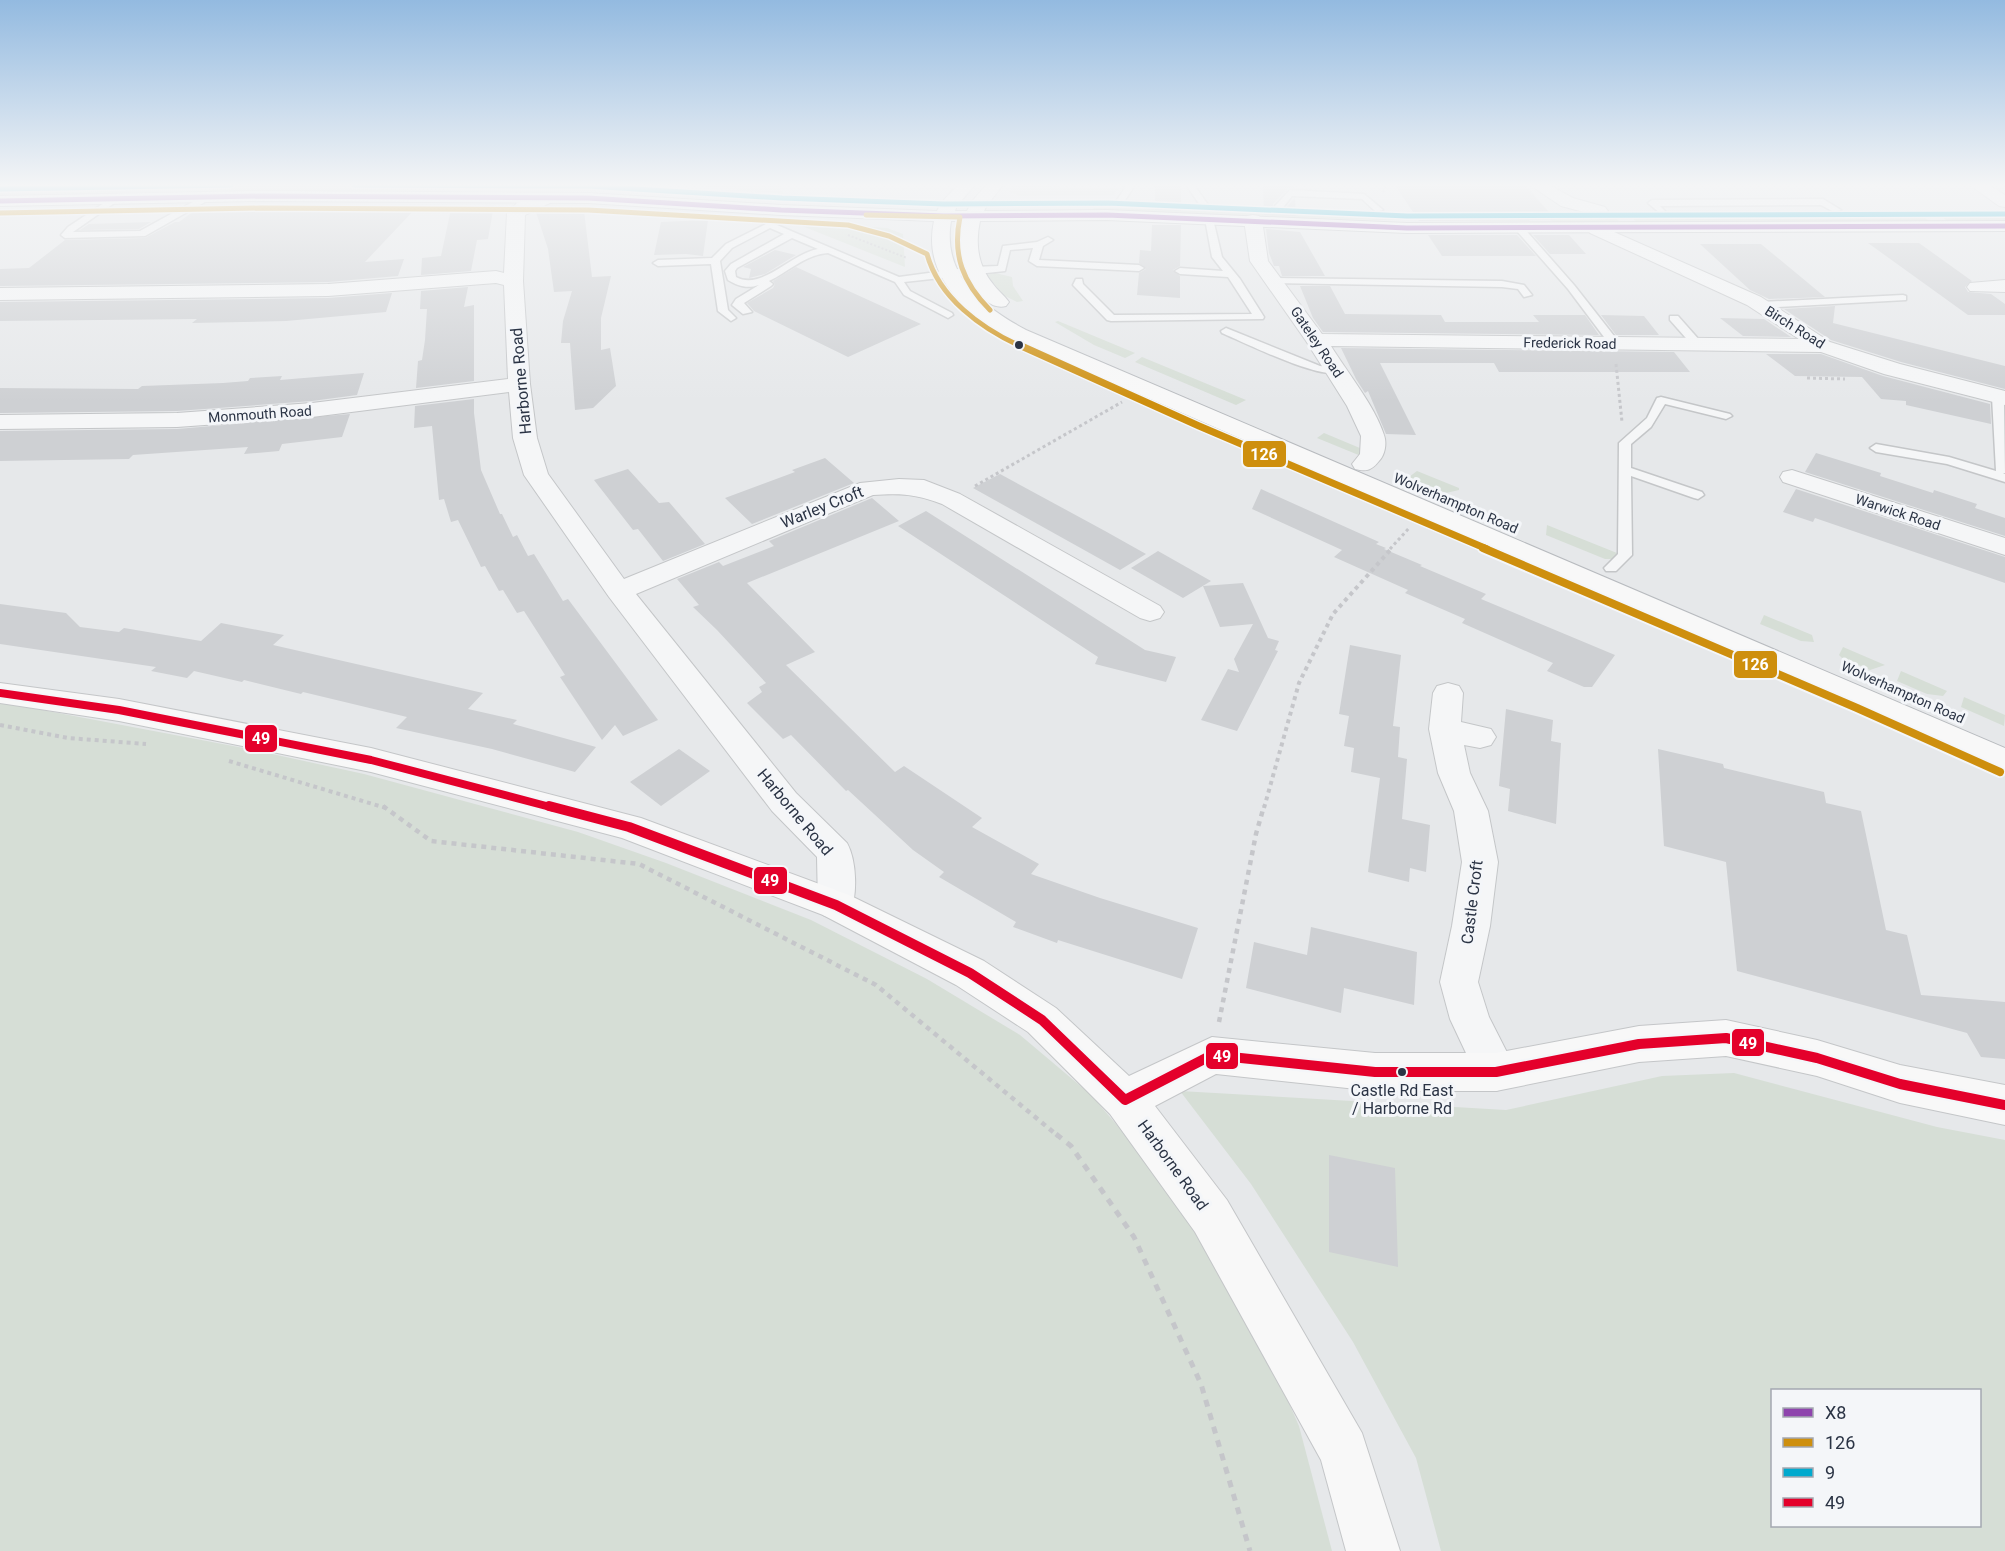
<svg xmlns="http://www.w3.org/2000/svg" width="2005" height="1551" viewBox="0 0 2005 1551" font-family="Roboto,sans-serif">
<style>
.green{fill:#d6ded6;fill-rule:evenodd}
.building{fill:#ced0d3}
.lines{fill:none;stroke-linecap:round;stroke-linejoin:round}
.lane-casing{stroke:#c4c6c8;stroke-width:3}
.street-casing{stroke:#c4c6c8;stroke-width:2}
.secondary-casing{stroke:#c4c6c8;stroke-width:2}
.primary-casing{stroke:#c2c5c8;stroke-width:2}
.highway-casing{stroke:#b8bbbf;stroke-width:2}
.path-far4{stroke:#c5c6ca;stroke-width:2;stroke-dasharray:2 2;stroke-linecap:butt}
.path-far3{stroke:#c5c6ca;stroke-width:3;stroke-dasharray:3 3;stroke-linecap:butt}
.path-far2{stroke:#c5c6ca;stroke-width:4;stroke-dasharray:4 4;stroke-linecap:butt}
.path-far1{stroke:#c5c6ca;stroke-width:4.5;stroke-dasharray:5 5;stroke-linecap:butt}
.path{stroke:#c5c6ca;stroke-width:5;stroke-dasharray:7 7;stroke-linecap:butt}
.lane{fill:#f5f6f7;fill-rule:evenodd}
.street{fill:#f5f6f7;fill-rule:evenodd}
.secondary{fill:#f8f8f8;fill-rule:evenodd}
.primary{fill:#f8f8f8;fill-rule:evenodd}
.highway{fill:#f8f8f8;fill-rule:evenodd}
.bus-1-casing{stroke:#f4f6f9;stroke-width:8}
.bus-2-far2-casing{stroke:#f4f6f9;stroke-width:8}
.bus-2-far1-casing{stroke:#f4f6f9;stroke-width:10}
.bus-2-casing{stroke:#f4f6f9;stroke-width:12}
.bus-3-casing{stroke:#f4f6f9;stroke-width:8}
.bus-4-far1-casing{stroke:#f4f6f9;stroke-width:12}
.bus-4-casing{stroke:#f4f6f9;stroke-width:15}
.bus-1{stroke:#8e44ad;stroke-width:5}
.bus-2-far2{stroke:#ce8f0e;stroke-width:5}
.bus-2-far1{stroke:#ce8f0e;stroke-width:7}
.bus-2{stroke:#ce8f0e;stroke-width:8}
.bus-3{stroke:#00a9ce;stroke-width:5}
.bus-4-far1{stroke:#e4002b;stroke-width:8}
.bus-4{stroke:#e4002b;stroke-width:10}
.bus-dot{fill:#2b3445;stroke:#f4f6f9;stroke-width:2}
.labels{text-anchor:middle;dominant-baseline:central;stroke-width:6;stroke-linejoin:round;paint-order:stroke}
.far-street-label{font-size:14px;fill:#2b3445;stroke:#f4f6f9}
.street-label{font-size:16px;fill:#2b3445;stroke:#f4f6f9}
.near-bus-label{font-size:16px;fill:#2b3445;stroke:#f4f6f9}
.line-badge{stroke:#f4f6f9;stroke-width:2}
.badge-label{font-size:16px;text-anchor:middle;font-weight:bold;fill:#fff}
</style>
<rect width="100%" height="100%" fill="#e6e8ea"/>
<g class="green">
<polygon points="162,185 444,186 452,188 451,191 441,194 0,199 0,191"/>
<polygon points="692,185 782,185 780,189 785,194"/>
<polygon points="1014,185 1118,189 1114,195 1020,196 1009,192"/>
<polygon points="1093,208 1523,215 1530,221 1376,220 1095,211"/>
<polygon points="1955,213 2005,213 2005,223 1949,222 1938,214"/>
<polygon points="1919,214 1931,222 1639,224 1630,216"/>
<polygon points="1553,215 1608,215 1619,220 1616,223 1554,222 1545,218"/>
<polygon points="792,222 887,228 903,234 905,267"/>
<polygon points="995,273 1012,277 1013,286 1023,301 1017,302 1003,295 987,275"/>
<polygon points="1058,321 1135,353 1125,358 1094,345 1055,322"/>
<polygon points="1142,357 1246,400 1236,405 1135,362"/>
<polygon points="1324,433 1367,451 1361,456 1317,438"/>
<polygon points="1417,471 1459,488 1459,490 1446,493 1409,477"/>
<polygon points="1547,525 1617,553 1614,559 1605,559 1546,535"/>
<polygon points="1764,615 1812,635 1814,642 1801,641 1760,624"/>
<polygon points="1843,647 1885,665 1870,670 1842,658 1839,655"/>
<polygon points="1901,671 1947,691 1943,696 1927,694 1897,681"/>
<polygon points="1964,697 2005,715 2004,726 1961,707"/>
<polygon points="0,702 249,749 364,774 578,832 666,863 811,920 927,979 1020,1035 1090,1094 1169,1185 1278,1378 1299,1426 1332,1551 0,1551"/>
<path d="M1734,1073L1937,1127L2005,1140V1551H1441L1416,1458L1353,1342L1251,1184L1180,1091L1506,1110L1662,1076ZM1772,1390H1980V1526H1772Z"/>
</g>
<g class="building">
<polygon points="1155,185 1181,185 1181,211 1155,210"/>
<polygon points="1263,185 1294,185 1294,188 1288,188 1273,204 1273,210 1275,212 1283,211 1295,198 1296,216 1264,215"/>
<polygon points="1395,185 1525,185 1556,220 1419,221"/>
<polygon points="494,205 488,239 477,240 471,271 421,275 422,258 441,256 451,209"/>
<polygon points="237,208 416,208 365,262 404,259 398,276 328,282 0,286 0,269 29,268 65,240 145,238 175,222 179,222 194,211 234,210"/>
<polygon points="543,209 584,211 592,277 611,276 601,318 601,350 610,348 616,386 593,408 575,410 570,343 561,343 563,321 572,291 554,292 548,249 536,212"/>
<polygon points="708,220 703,256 686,254 654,255 661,222"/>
<polygon points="151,222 139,229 80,230 89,224"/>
<polygon points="1152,225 1181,225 1180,266 1173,270 1180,276 1180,298 1137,295 1139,273 1146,269 1139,263 1140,250 1151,251"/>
<polygon points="1266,229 1300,232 1325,276 1282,276 1279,266 1274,266 1269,253"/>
<polygon points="1428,235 1517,235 1536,256 1442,256"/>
<polygon points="1533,235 1569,235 1586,254 1550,254"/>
<polygon points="1868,243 1919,243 1972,281 1965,287 1968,292 1991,294 2005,304 2005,315 1968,315"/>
<polygon points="1700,244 1761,244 1825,297 1769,299 1750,290"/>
<polygon points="775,250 796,255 765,274 749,278 751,269 743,267"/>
<polygon points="796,267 921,324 848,357 754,311 747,303 773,288 775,284 773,281"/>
<polygon points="1300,286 1330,286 1345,314 1441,315 1445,322 1539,322 1533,315 1585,315 1599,335 1323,332 1313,318"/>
<polygon points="468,287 464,307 474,305 474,381 416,388 418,361 422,360 425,340 427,309 420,309 421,291"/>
<polygon points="392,293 386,312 286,321 192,323 197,319 0,321 0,302 328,298"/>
<polygon points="1835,306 1833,323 2005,366 2005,389 1901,362 1831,340 1784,309"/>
<polygon points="1601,315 1644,316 1659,335 1616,335"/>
<polygon points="1720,318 1764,319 1791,337 1743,336"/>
<polygon points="1341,348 1674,352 1690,372 1499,372 1494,363 1380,363 1416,435 1386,434 1368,391 1365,393 1356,379"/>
<polygon points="1766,354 1821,354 1883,376 1990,404 1991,424 1906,405 1906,401 1881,399 1862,377 1795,376"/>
<polygon points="364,373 357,395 312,401 177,411 0,413 0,388 138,389 142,386 223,383 248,381 250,378 282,376 280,380"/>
<polygon points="474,399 474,413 481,470 500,514 502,514 513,537 517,535 528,556 534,554 563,601 568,599 658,720 623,736 615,725 602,740 560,677 565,675 524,611 517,613 503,590 499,591 485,566 481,567 458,520 451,522 444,499 439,500 432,426 414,428 415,406"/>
<polygon points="350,414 342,437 282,444 279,451 244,454 248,447 133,455 129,459 0,461 0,431 177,429"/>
<polygon points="1816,453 1881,473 1880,476 1933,493 1934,490 1977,504 1975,508 2005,518 2005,536 1805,472"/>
<polygon points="825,458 854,483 752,524 725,498 795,472 792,470"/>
<polygon points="628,469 659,503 669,502 705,544 663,561 638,529 633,530 594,480"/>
<polygon points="1000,474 1105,531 1146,554 1120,570 973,488"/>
<polygon points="1261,489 1379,542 1376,544 1386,548 1384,549 1422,565 1420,566 1486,594 1481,599 1615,655 1592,687 1584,687 1547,671 1553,663 1462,623 1465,619 1405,593 1408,590 1334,557 1342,550 1252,509"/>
<polygon points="1796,489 2005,557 2005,583 1815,518 1813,522 1783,512"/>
<polygon points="872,498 899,521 747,583 815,652 786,665 895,772 904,766 982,818 972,827 1039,864 1031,874 1100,898 1198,928 1182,979 1058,940 1057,943 1013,927 1016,922 939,877 944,872 913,850 848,790 846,791 791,735 783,739 747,703 762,692 759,687 766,683 717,630 693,607 699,605 677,579 719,562 723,566 774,546 769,541"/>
<polygon points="926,511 1145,650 1176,657 1166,682 1095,664 1098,657 898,526"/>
<polygon points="1158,551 1211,581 1183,598 1131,568"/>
<polygon points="1243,583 1268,638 1279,641 1275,650 1278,651 1237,731 1201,720 1228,669 1239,672 1234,659 1253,624 1220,627 1203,586"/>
<polygon points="0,604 66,613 80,627 119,632 124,628 201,641 221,623 284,635 273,645 483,693 468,709 517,720 513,724 596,747 575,772 492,749 396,728 407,717 303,692 301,694 244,680 242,682 194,671 187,678 151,671 156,667 0,644"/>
<polygon points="1350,645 1401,655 1393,726 1400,727 1398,757 1407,759 1402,819 1430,825 1426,872 1410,868 1409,882 1368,872 1380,778 1351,772 1354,748 1344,746 1349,716 1339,714"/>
<polygon points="1506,709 1553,720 1551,741 1561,743 1556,824 1508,811 1510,789 1499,786"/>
<polygon points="679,749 710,771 661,806 630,782"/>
<polygon points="1658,749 1723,764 1724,768 1824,792 1826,803 1861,811 1886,930 1907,935 1921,995 2005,1002 2005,1059 1981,1057 1967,1033 1737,971 1726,862 1664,846"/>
<polygon points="1311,927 1417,952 1414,1005 1344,988 1341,1013 1246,988 1254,942 1307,955"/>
<polygon points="1329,1155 1395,1168 1398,1267 1329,1252"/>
</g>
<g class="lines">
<defs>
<g id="lane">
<polygon points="1127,185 1135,185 1122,205 1116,205 1115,203"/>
<polygon points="1186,185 1194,185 1209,206 1208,208 1202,208"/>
<polygon points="1290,190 1364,194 1383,210 1376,212 1362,199 1292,196 1281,210 1275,210 1275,206"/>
<polygon points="209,193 212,194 212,198 145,236 65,238 61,235 68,227 116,195 123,197 73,232 140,231"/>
<polygon points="1823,199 1841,210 1834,212 1821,205 1660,206 1665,211 1661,214 1648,203 1652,200"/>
<polygon points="1209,216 1213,219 1222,257 1240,279 1264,317 1263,319 1111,321 1107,320 1073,285 1076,279 1082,279 1083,284 1114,315 1252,314 1228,277 1180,274 1175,271 1180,268 1223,271 1212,257 1205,219"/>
<path d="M770,222L899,277L973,267L998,266L1003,246L1037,242L1048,237L1053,240L1043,246L1039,260L1139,265L1144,268L1139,271L1037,266L1029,261L1033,248L1010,250L1005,271L904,282L910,291L952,313L953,315L948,318L904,295L895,282L828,253C804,255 790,271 769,281L773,284L771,286L744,303L752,312L743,314L732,305L736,299L759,285C747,289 738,286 728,280L725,271L731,264L784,234L770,228L732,248L720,261L728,310L736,318L731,321L718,311L711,264L658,266L653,263L658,260L712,258L726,244ZM792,238L818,249C790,254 762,291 736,277L735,271L737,268Z"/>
<polygon points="1516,226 1522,226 1574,285 1618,341 1618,345 1610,345 1568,289 1516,230"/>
<polygon points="1275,278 1502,281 1524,285 1532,295 1524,297 1518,289 1502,287 1272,283 1270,281"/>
<polygon points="1903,295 1906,296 1906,300 1761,308 1756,305 1761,302"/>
<polygon points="1670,316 1678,316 1701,342 1701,346 1693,346 1670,320"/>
<path d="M1226,328L1320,366L1336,368L1341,371C1326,383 1243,342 1222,333L1221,331Z"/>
<polygon points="1998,394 2004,397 2005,473 2003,473 2005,474 2005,482 1947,464 1876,452 1870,448 1876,444 1949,457 1996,471 1992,397"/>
<polygon points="1661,397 1730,414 1732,416 1726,419 1665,404 1651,427 1631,444 1631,468 1702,492 1704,495 1698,499 1694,498 1631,476 1632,555 1616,571 1606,571 1604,568 1618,554 1619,443 1647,418 1657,398"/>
</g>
<g id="street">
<polygon points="1530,185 1549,185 1573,198 1605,207 1608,211 1605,215 1599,216 1561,206"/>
<polygon points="1970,185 1989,185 2005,195 2005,207 1999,206"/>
<path d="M546,193L552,194L554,198L552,202L525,215L523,281L530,384L537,438L548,474L624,579L860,483L899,479L924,480L960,494L1160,606L1164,612L1160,618L1150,621L1140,618L942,504C916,494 901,493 873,495L636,594L796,793L847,843C857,861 858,897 849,915L836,920L823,915L818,905L817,857L772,811L609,597L524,475L513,438L509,392L312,417L177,427L0,429V415L177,413L312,403L508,379L504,285L496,283L328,296L0,300V288L328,284L496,271L504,273L507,213L517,203Z"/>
<path d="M1253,215L1259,216L1262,220L1268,261L1322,334L1799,339L1747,305L1590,233L1587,229L1590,225L1596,224L1761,297L1830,342L1900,364L2005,391V405L1884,374L1821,352L1331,346C1347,372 1375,406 1384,435C1387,443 1385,455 1379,461C1372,470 1367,472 1355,469L1352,464L1360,454L1361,436L1347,406L1306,341L1250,261L1244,220L1247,216Z"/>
<polygon points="2005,280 2005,292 1970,291 1967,287 1970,283"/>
<polygon points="1792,470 2005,538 2005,555 1783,482 1780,477 1783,472"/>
<polygon points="1448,683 1459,686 1463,693 1461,722 1491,729 1496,737 1491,745 1480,748 1464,745 1470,773 1488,811 1498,862 1490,926 1478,982 1489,1017 1517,1072 1511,1085 1496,1091 1481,1085 1450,1019 1440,982 1452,926 1462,862 1454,811 1438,773 1429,729 1433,693 1437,686"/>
</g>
<polygon id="secondary" points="0,683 119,699 371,748 641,818 849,895 984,961 1056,1008 1129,1076 1212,1037 1375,1053 1496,1053 1639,1026 1726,1020 1817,1040 1900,1065 2005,1085 2005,1125 1900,1103 1817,1076 1726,1056 1639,1062 1496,1091 1375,1091 1216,1074 1155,1106 1227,1200 1362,1433 1400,1551 1346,1551 1321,1460 1195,1232 1110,1114 1028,1032 956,985 823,915 622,838 371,772 119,721 0,703"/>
<g id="primary">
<polygon points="958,185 975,185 954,209 942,209 939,205"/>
<polygon points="986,185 1003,185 984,209 972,209 969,205"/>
</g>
<path id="highway" d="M261,191L588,193L781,205L937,211L942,201H954L957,205L955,211H967L972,201H984L987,205L984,211L1107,210L1407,223L2005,221V231L1407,233L1107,220L980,221C975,244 978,266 993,284C998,291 1004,295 1009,302L1006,306C983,312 963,274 960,254C958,243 960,232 963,221H951C942,276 982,306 1026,330L2005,748V773L1011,338C966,314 922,277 934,221L781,215L588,203L261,201L0,206V196Z"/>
</defs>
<use href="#lane" class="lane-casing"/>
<use href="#street" class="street-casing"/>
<use href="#secondary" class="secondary-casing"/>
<use href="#primary" class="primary-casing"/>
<use href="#highway" class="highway-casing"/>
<g class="path-far4">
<polyline points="1383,192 1388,185"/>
<polyline points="848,235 907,258"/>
</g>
<g class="path-far3">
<polyline points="1616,364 1622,422"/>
<polyline points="1807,378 1845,379"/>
<polyline points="975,486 1122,402"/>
<polyline points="1390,549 1410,527"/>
</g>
<g class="path-far2">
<polyline points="0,725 68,738 146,744"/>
<polyline points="229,761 386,808"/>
<polyline points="1264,808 1299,683 1333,614 1392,548"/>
</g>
<g class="path-far1">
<polyline points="383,806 431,841 639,864 876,985 1058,1136"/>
<polyline points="1219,1022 1256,834 1264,806"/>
</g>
<polyline class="path" points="1056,1134 1071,1146 1134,1237 1201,1384 1250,1551"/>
<use href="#lane" class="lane"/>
<use href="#street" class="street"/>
<use href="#secondary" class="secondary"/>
<use href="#primary" class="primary"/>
<use href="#highway" class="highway"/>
<defs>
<polyline id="bus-1" points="0,201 261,196 588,198 781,210 944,216 1107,215 1407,228 2005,226"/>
<g id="bus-2-far2">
<path d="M0,213L261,208L588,210L848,225L889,236L927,254C939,298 981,328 1020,346"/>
<path d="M866,215L960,217C952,255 963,283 990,310"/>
</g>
<polyline id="bus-2-far1" points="1017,344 1199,426 1487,549"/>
<polyline id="bus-2" points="1483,548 1857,708 2000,772"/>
<g id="bus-3">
<polyline points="354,185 588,186 782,198 944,204 1108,203 1407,216 2005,214"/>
<polyline points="0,189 231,185"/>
</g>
<polyline id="bus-4-far1" points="0,693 119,710 371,760 554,808"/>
<polyline id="bus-4" points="549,806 629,827 836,905 970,973 1042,1020 1125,1100 1212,1055 1375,1072 1496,1072 1639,1044 1726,1038 1817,1058 1900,1084 2005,1105"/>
</defs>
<use href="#bus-1" class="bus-1-casing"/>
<use href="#bus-2-far2" class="bus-2-far2-casing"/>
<use href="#bus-2-far1" class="bus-2-far1-casing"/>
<use href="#bus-2" class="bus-2-casing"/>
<use href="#bus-3" class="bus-3-casing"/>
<use href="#bus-4-far1" class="bus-4-far1-casing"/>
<use href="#bus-4" class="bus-4-casing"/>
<use href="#bus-1" class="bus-1"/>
<use href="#bus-2-far2" class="bus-2-far2"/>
<use href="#bus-2-far1" class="bus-2-far1"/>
<use href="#bus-2" class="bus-2"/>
<use href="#bus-3" class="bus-3"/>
<use href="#bus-4-far1" class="bus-4-far1"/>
<use href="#bus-4" class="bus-4"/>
</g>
<linearGradient id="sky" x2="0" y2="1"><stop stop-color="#93bae0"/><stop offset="0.46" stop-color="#f4f5f6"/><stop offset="1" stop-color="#f4f5f6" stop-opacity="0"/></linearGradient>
<rect width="2005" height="402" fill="url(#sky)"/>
<g class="bus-dot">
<circle cx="1019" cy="345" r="5"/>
<circle cx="1402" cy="1072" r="5"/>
</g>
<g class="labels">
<g class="far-street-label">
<text transform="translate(1795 327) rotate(32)">Birch Road</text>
<text transform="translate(1317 342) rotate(56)">Gateley Road</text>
<text transform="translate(1570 343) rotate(1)">Frederick Road</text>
<text transform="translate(260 414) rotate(-4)">Monmouth Road</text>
<text transform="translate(1456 503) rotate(23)">Wolverhampton Road</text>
<text transform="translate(1898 512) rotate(18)">Warwick Road</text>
<text transform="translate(1903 692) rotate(24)">Wolverhampton Road</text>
</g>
<g class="street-label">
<text transform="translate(521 381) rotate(-95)">Harborne Road</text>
<text transform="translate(822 507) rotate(-22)">Warley Croft</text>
<text transform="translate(795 812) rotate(50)">Harborne Road</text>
<text transform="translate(1472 902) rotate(-83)">Castle Croft</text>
<text transform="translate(1173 1165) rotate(54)">Harborne Road</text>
</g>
<g class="near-bus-label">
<text x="1402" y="1090">Castle Rd East<tspan x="1402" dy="18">/ Harborne Rd</tspan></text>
</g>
</g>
<g class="line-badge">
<rect x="1242" y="440" width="45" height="28" rx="6" fill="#ce8f0e"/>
<rect x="1733" y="650" width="45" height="29" rx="6" fill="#ce8f0e"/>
<rect x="244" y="724" width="34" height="29" rx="6" fill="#e4002b"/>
<rect x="753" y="866" width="35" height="29" rx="6" fill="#e4002b"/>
<rect x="1731" y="1028" width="34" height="29" rx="6" fill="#e4002b"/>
<rect x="1205" y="1042" width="34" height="28" rx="6" fill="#e4002b"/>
</g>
<g class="badge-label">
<text x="1264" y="460">126</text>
<text x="1755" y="670">126</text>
<text x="261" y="744">49</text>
<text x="770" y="886">49</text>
<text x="1748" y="1049">49</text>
<text x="1222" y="1062">49</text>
</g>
<rect x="1771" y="1389" width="210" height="138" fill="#f4f6f9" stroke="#a4a8b1" stroke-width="1.5"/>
<rect x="1783" y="1408" width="30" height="9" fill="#8e44ad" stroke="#a4a8b1" stroke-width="1.5"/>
<text x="1825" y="1419" font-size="18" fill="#2b3445">X8</text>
<rect x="1783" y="1438" width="30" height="9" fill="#ce8f0e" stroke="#a4a8b1" stroke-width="1.5"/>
<text x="1825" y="1449" font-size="18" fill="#2b3445">126</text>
<rect x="1783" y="1468" width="30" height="9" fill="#00a9ce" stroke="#a4a8b1" stroke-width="1.5"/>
<text x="1825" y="1479" font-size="18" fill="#2b3445">9</text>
<rect x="1783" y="1498" width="30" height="9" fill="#e4002b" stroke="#a4a8b1" stroke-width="1.5"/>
<text x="1825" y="1509" font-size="18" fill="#2b3445">49</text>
</svg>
